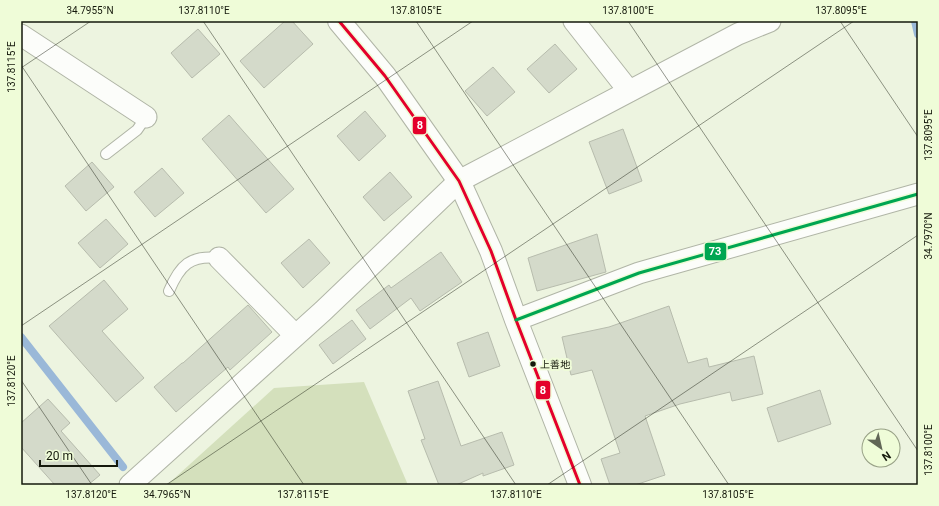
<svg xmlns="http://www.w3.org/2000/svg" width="939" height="506" viewBox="0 0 939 506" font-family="Roboto,'Noto Sans JP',sans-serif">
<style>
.green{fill:#d4e0bc}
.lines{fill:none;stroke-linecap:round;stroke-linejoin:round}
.stream{stroke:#9ab8d8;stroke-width:8}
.building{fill:#d4daca;stroke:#b7bcad}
.service-casing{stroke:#b0b5a6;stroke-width:12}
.minor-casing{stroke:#b0b5a6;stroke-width:23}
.tertiary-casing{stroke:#b0b5a6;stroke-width:24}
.service{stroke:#fcfdfa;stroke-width:10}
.minor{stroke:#fcfdfa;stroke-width:21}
.tertiary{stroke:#fcfdfa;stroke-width:22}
.bus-1-casing{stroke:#effcd8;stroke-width:6}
.bus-2-casing{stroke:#effcd8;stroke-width:6}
.bus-1{stroke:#e4002b;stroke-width:3}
.bus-2{stroke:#00a651;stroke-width:3}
.ticks{fill:none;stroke:#15190c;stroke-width:1;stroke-opacity:0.45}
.bus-dot{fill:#15190c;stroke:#effcd8;stroke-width:1.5}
.labels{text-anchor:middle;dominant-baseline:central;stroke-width:4;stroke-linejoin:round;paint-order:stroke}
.bus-label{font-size:10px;fill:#15190c;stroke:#effcd8;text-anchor:start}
.line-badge{stroke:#effcd8;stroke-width:1.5}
.badge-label{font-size:11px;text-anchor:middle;font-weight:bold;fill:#fff}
.neatline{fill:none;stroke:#15190c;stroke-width:1.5}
.ticks-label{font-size:10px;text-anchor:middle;fill:#15190c}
</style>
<rect width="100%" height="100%" fill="#edf4e0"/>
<polygon class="green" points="364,382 408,485 167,485 274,388"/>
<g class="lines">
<g class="stream">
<polyline points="915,21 918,34"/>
<polyline points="21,337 123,467"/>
</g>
</g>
<g class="building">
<polygon points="285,21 292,21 313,44 264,88 240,61"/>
<polygon points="198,29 220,54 192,78 171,53"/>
<polygon points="555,44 577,69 549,93 527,69"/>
<polygon points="493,67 515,92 487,116 465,91"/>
<polygon points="365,111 386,136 359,161 337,136"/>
<polygon points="229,115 294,189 266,213 202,139"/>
<polygon points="623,129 642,181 609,194 589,142"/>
<polygon points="92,162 114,187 86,211 65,186"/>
<polygon points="162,168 184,193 155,217 134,192"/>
<polygon points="390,172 412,197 384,221 363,197"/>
<polygon points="106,219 128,244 100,268 78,243"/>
<polygon points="597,234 606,272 537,291 528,258"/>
<polygon points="309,239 330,263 303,288 281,263"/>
<polygon points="441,252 462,282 420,311 411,298 370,329 356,310 389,285 391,288"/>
<polygon points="104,280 128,309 102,331 144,378 116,402 49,326"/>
<polygon points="248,305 272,332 230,370 228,367 176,412 154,387 182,363 183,363"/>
<polygon points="669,306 688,363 707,358 709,367 754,356 763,394 732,401 730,392 680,404 645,416 665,475 635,485 610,485 601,459 620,453 592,370 571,375 562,337 609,327"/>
<polygon points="352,320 366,339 333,364 319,345"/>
<polygon points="488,332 500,366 469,377 457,343"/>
<polygon points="438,381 461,446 502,432 514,465 483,476 483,473 456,485 439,485 421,440 425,439 408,391"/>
<polygon points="820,390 831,424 778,442 767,408"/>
<polygon points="48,399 70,423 61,431 100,475 88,485 55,485 21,447 21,423"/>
</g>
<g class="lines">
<defs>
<g id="service">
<polyline points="106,154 137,130 146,117"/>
<path d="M169,291C180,265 190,255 219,258"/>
</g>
<g id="minor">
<polyline points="574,21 629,91"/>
<polyline points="21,35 146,117"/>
<polyline points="219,258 295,335"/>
<polyline points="516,320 639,273 918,194"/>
<polyline points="130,485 323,311 459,181 738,34 770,21"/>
</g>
<polyline id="tertiary" points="339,21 385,76 459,181 491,251 516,320 580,485"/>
</defs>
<use href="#service" class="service-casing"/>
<use href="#minor" class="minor-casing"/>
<use href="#tertiary" class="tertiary-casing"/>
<use href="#service" class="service"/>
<use href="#minor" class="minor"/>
<use href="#tertiary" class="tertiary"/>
<defs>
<polyline id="bus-1" points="339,21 385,76 459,181 491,251 516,320 580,485"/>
<polyline id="bus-2" points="516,320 639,273 918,194"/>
</defs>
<use href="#bus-1" class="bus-1-casing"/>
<use href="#bus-2" class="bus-2-casing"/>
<use href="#bus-1" class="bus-1"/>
<use href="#bus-2" class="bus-2"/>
</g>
<path class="ticks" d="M203,21L516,485M416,21L729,485M628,21L918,451M840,21L918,137M21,65L304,485M21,68L91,21M21,326L473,21M21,380L92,485M166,485L854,21M547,485L918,235"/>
<circle class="bus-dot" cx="533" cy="364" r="3.5"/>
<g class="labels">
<g class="bus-label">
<text x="540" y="364">上善地</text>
</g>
</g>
<g class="line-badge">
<rect x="412" y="116" width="15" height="19" rx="4" fill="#e4002b"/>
<rect x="704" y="242" width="23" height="19" rx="4" fill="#00a651"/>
<rect x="535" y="380" width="16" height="20" rx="4" fill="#e4002b"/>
</g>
<g class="badge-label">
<text x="420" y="129">8</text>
<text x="715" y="255">73</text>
<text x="543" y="394">8</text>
</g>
<rect width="939" height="506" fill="none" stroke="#effcd8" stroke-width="44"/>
<g transform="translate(881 448) rotate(146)"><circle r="19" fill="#effcd8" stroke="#98a186"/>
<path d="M0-3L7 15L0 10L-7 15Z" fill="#616656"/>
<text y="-6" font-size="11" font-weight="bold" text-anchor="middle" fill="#15190c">N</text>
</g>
<path d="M40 460v6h77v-6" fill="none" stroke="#15190c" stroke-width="2"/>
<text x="46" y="460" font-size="12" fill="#15190c" stroke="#effcd8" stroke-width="3" paint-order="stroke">20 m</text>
<rect x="22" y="22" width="895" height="462" class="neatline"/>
<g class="ticks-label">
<text x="90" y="14">34.7955°N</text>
<text x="204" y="14">137.8110°E</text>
<text x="416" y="14">137.8105°E</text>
<text x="628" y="14">137.8100°E</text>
<text x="841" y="14">137.8095°E</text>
<text transform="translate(11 67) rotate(-90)" y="4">137.8115°E</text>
<text transform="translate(928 135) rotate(-90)" y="4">137.8095°E</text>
<text transform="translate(928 236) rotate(-90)" y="4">34.7970°N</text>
<text transform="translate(11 381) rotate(-90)" y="4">137.8120°E</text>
<text transform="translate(928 450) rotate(-90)" y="4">137.8100°E</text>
<text x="91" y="498">137.8120°E</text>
<text x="167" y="498">34.7965°N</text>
<text x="303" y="498">137.8115°E</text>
<text x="516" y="498">137.8110°E</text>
<text x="728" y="498">137.8105°E</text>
</g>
</svg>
